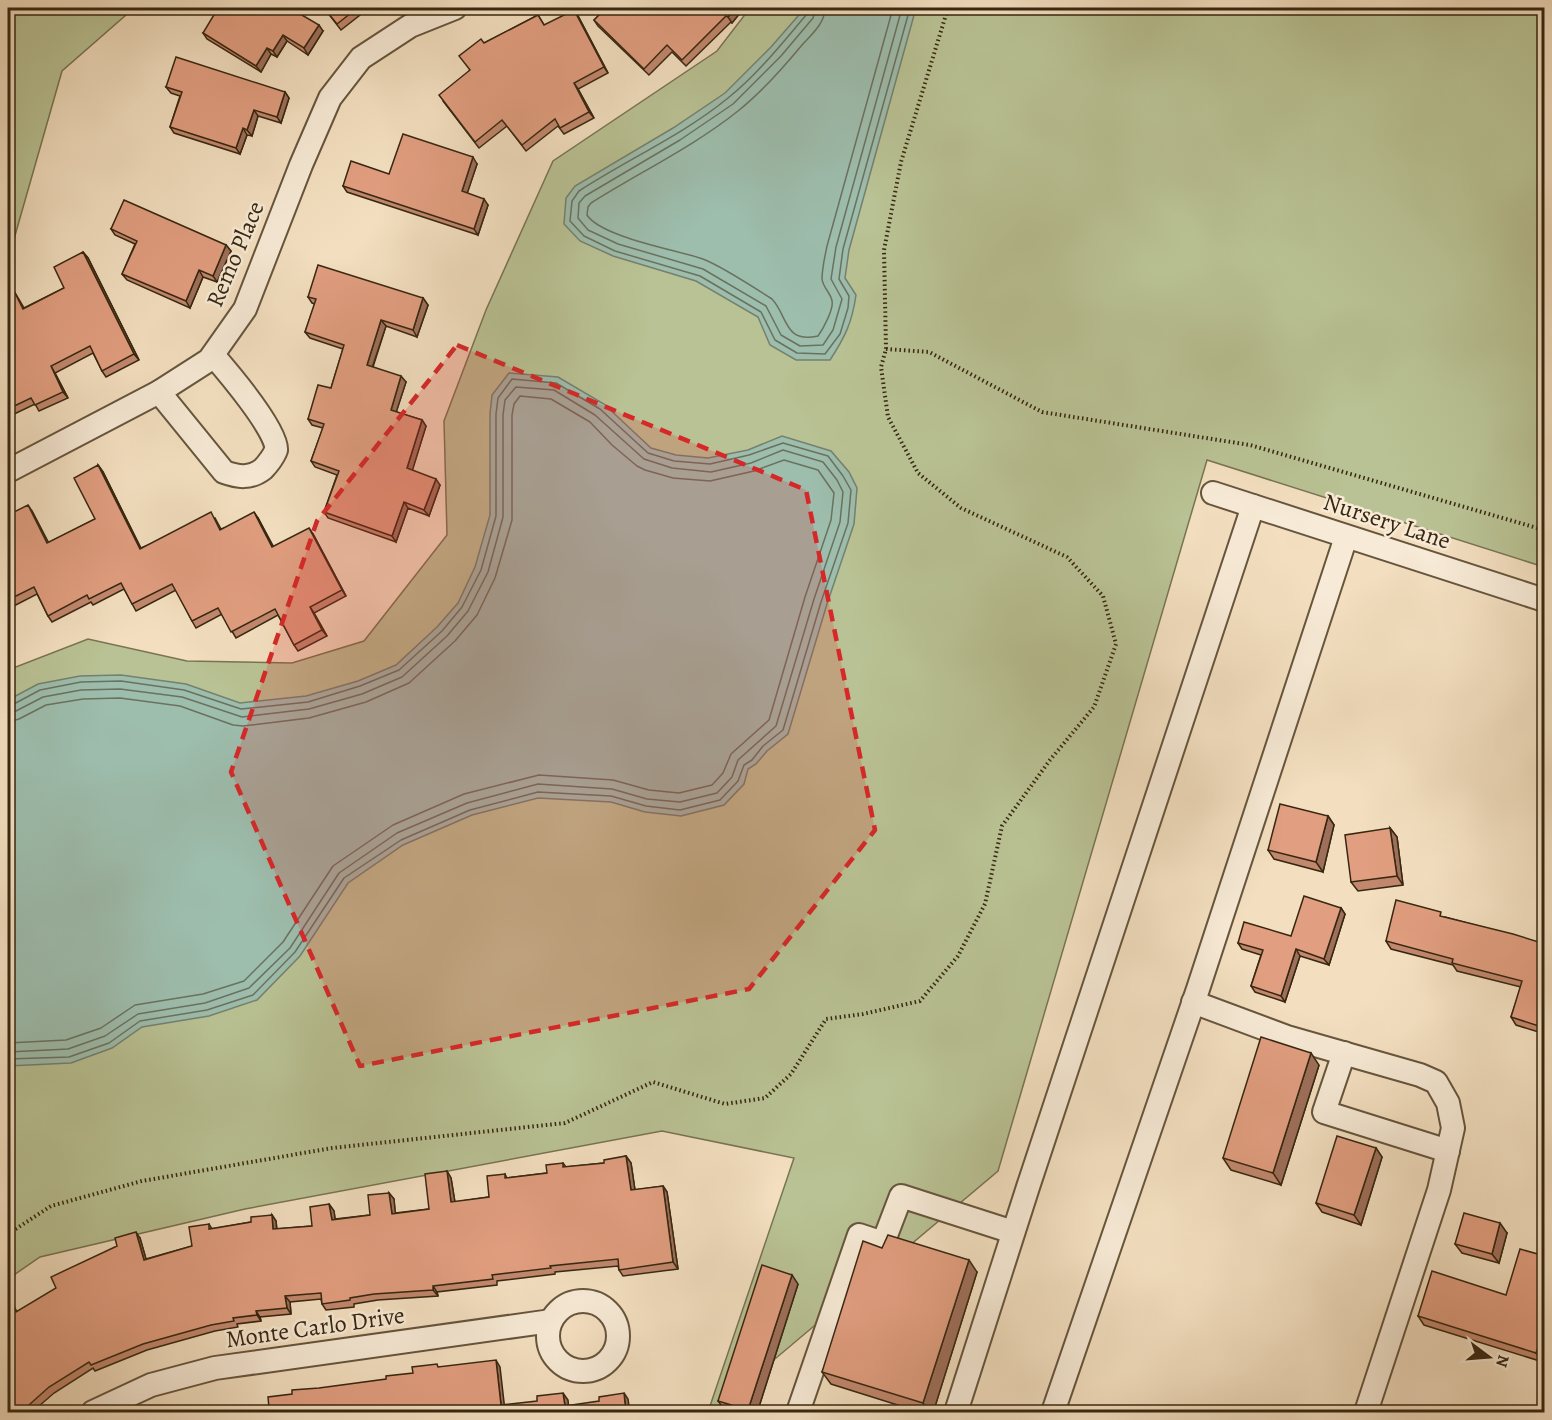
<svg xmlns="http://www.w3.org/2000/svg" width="1552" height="1420" viewBox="0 0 1552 1420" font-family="Alegreya,serif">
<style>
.green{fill:#b9c294;stroke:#787452;stroke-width:1.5}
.water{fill:#9dbdad;stroke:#74816f;stroke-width:1.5}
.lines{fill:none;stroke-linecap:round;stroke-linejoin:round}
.shore{stroke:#6a725f;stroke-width:1.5}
.minor-casing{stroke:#66553d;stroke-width:26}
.path{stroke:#372711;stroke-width:4;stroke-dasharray:1.5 3;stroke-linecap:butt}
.minor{stroke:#f7ead6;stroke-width:22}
.wall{fill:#c2886e;stroke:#372711;stroke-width:1.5}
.shaded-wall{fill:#9e6f5a;stroke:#372711;stroke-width:1.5}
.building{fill:#e19e80;stroke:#372711;stroke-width:1.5}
.marked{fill:#d62828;fill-opacity:0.2;stroke:#d62828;stroke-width:4.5;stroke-dasharray:12 8;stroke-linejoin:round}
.labels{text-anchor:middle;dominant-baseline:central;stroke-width:5;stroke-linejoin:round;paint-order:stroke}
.street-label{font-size:24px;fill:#372711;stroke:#f7ead6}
</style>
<rect width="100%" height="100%" fill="#f3dfc0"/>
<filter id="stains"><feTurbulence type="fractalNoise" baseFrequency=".00333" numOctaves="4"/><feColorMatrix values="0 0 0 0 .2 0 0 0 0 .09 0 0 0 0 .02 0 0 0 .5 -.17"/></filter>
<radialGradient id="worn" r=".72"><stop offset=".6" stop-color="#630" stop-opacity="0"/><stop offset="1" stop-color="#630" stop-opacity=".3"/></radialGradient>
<g class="green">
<polygon points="8,8 134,8 62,71 8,260"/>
<polygon points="750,8 1544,8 1544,567 1207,460 998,1171 712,1412 708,1412 794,1158 662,1131 245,1209 40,1257 8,1279 8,670 88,639 187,661 292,663 364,641 447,535 444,421 486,310 553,161 717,51"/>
</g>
<g class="water">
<path d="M805,8H916L849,250L845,278L856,295C852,323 845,337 830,360H796L770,345L758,317L696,281L613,256L580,241L564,224L566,198L575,186L673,128L725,93L771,47Z"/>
<polygon points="509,373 558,377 604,404 651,448 676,455 708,458 748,450 782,436 831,451 849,472 857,488 854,524 827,604 788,734 767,751 756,764 748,769 744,784 724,805 681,816 645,812 611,802 538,798 472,815 403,845 348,883 300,956 257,1000 209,1016 142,1027 112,1048 71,1063 8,1066 8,700 38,684 80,676 121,675 186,684 240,703 306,696 358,681 396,665 437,627 458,603 475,567 490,515 490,414 492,395"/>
</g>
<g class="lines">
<g class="shore">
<path d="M809,8L807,14C783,42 758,74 728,98C683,135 628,159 579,191L572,201L570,221L584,236L615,251L700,276L761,312L775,340L797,353L825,354L840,334L848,308L849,296L839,279L843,249L910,8"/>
<polyline points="816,8 813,18 781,56 733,104 680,140 585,196 579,203 578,218 588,230 618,244 703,269 766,306 781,335 800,346 823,345 833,330 842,299 831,279 836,247 902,8"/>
<path d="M825,8C825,23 812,34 802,45C783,68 762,92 738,111C693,147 640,172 591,203L588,207L587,215C601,237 677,250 703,259C721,266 755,288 772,299C788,316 784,344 818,336C823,329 834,309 832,301C831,293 823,288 822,279C822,268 825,256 827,246L893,8"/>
<polyline points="8,705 12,705 40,690 81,682 121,681 184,690 241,709 308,702 360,686 399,670 442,631 462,607 481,570 496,516 496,414 498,398 512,379 556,383 600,409 648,453 674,461 710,464 749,455 783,443 828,456 843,476 851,490 848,523 821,602 783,730 763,746 752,760 744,765 738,781 720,800 680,810 646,806 611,796 538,792 470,810 401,840 344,878 295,952 253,995 207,1010 140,1021 109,1043 69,1057 8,1059"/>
<polyline points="8,713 16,711 43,697 81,690 120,689 182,697 242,717 309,709 362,694 402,677 447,636 468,611 488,572 503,517 503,415 505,400 516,387 554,390 595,415 644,459 672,468 711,472 751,463 783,450 823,462 837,480 843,492 840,522 814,599 776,726 738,760 732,777 717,793 680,802 647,799 612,789 538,784 467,803 397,833 339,873 290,948 249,988 205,1003 138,1014 105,1036 68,1049 8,1052"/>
<polyline points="8,722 19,719 46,705 83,699 120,698 180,706 233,725 243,726 309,718 366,702 409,683 455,641 477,615 495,578 512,520 512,415 514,404 520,396 551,399 590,422 612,445 637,466 645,470 673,478 710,481 754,471 784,460 818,470 834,493 831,520 805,597 769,720 731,754 723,773 712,785 679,793 649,790 613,780 539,775 464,794 393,825 333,866 283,942 244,981 203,994 135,1005 101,1028 66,1040 8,1043"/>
</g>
<defs>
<g id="minor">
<path d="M159,392L224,472C238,477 250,479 263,469C267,465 274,456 276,450C279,432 226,370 213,355"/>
<polyline points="8,471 159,392 209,360 245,309 301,165 330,98 361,58 410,26 455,8"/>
<polyline points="1213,493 1544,600"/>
<polyline points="1193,1002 1287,1037 1420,1075 1436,1082 1448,1103 1453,1128 1439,1190 1366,1412"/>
<polyline points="1344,1053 1324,1112 1448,1151"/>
<circle cx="583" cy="1336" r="35"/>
<polyline points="93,1412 151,1385 215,1368 551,1321"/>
<polyline points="798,1412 859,1235 883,1243 901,1196 1013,1232"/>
<polyline points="956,1412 1028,1187 1253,506"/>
<polyline points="1053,1412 1198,989 1346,537"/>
</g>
</defs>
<use href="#minor" class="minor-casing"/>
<g class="path">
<polyline points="886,349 929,352 1042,412 1250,445 1544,530"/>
<polyline points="8,1234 51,1206 142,1181 332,1148 565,1123 653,1082 725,1104 765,1098 791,1074 826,1019 863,1014 920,1001 958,956 985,904 1002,826 1050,760 1094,707 1116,644 1103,596 1067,557 961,508 918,473 888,417 881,367 886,349 884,250 901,162 948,8"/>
</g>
<use href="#minor" class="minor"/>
</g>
<g class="wall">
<polygon points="324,8 356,9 360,15 341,30"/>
<polygon points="606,8 744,8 732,23 731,22 686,66 672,52 649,75 598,26 594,20"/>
<polygon points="538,15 544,25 578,16 608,73 578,89 594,118 564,134 558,126 526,151 507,126 479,148 443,101 470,70 484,43"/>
<polygon points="323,31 308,55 287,41 277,57 271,54 261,72 207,39 203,33"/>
<polygon points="166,87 285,92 289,98 281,123 258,116 252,136 247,135 240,154 174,133 170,127 180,96 171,93"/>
<polygon points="477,164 467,193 488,205 478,235 347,192 343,186 389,174"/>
<polygon points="111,229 226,245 231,251 217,282 203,277 190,308 127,280 122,274 135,244 115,235"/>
<polygon points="83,252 88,258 139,360 106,377 102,371 93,353 55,373 68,398 39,411 35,404 8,417 8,294 14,291 24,308 64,288"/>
<polygon points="308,297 423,298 428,305 417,337 386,326 373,367 406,382 396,412 422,420 426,426 412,470 440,485 429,516 408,508 396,542 328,518 324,512 337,475 315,467 311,461 323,428 312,425 308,419 331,388 343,349 310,338 305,332 315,304 312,303"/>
<polygon points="98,465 103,472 141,548 215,518 221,529 258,518 273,547 313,534 346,596 314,613 327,636 298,651 294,645 278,615 236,638 222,614 196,628 192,621 176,590 136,611 124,589 93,605 91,602 52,622 48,616 37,594 8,609 8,515 32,511 48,543 95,519"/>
<polygon points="8,637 12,645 8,648"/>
<polygon points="1328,816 1334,825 1323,872 1274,859 1268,850"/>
<polygon points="1390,828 1397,837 1403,885 1358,891 1351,882"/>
<polygon points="1341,908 1345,914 1329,965 1300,956 1285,1002 1255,992 1251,986 1261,955 1242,949 1238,943 1291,936"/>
<polygon points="1445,917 1545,944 1545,1034 1516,1025 1511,1017 1521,987 1457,971 1453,965 1391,949 1386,941"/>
<polygon points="1319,1065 1281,1185 1231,1170 1223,1158"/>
<polygon points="1376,1148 1382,1157 1361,1225 1322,1212 1316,1203"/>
<polygon points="626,1156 631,1163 635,1190 663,1186 667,1192 678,1269 623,1276 619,1270 618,1266 555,1272 555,1274 497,1281 497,1285 437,1292 438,1296 378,1300 354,1304 354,1307 326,1310 322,1304 321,1299 290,1302 291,1314 260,1317 261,1321 237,1324 238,1327 215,1331 147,1350 95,1371 93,1368 54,1393 31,1413 8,1413 13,1304 17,1312 140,1238 146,1259 192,1246 209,1224 212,1229 251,1222 272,1215 276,1221 277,1229 312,1226 329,1204 334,1211 335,1219 370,1215 389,1193 394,1199 395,1213 429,1209 447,1171 451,1178 455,1202 489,1197 505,1174 507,1178 547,1173 563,1163 566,1167 604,1163"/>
<polygon points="1507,1233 1499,1263 1462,1253 1455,1244"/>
<polygon points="882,1248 977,1272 933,1413 923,1413 831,1384 822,1372"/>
<polygon points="1545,1256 1545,1357 1543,1362 1424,1325 1418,1316 1506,1295"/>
<polygon points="798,1284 757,1413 733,1413 725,1410 718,1401"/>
</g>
<g class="shaded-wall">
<polygon points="735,8 744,8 732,23 728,17"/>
<polygon points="574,10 578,16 608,73 604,67"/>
<polygon points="319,25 323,31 308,55 304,48"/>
<polygon points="283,35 287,41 277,57 273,51"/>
<polygon points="267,48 271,54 261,72 256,66"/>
<polygon points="574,83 578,89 594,118 589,112"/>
<polygon points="285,92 289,98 281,123 277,117"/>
<polygon points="254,110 258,116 252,136 247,130"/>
<polygon points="243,128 247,135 240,154 236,148"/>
<polygon points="473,157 477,164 466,197 462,191"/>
<polygon points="484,199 488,205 478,235 474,229"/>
<polygon points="226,245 231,251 217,282 213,276"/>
<polygon points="83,252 88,258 139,360 134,354"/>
<polygon points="199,270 203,277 190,308 186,301"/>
<polygon points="423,298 428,305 417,337 413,330"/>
<polygon points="381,320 386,326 371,371 367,365"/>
<polygon points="51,366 55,373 68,398 63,392"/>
<polygon points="401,376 406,382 395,416 391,410"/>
<polygon points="422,420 426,426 411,475 407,468"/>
<polygon points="98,465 103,472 144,555 140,549"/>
<polygon points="436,479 440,485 429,516 424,510"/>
<polygon points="404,502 408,508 396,542 392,536"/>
<polygon points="28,505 32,511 52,549 47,543"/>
<polygon points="254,512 258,518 277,553 272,547"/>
<polygon points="309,528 313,534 346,596 342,590"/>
<polygon points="310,607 314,613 327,636 322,630"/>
<polygon points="1328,816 1334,825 1323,872 1316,862"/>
<polygon points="1390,828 1397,837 1403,885 1397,876"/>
<polygon points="1341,908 1345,914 1329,965 1324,959"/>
<polygon points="1296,949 1300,956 1285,1002 1281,996"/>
<polygon points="1311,1053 1319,1065 1281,1185 1273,1173"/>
<polygon points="1376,1148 1382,1157 1361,1225 1354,1215"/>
<polygon points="626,1156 631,1163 636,1197 631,1190"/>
<polygon points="447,1171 451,1178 456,1209 451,1202"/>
<polygon points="663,1186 667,1192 678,1269 673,1262"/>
<polygon points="389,1193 394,1199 396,1220 392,1214"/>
<polygon points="329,1204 334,1211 336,1226 332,1220"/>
<polygon points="272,1215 276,1221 277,1235 273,1229"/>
<polygon points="1500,1223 1507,1233 1499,1263 1492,1254"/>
<polygon points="136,1232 140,1238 148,1266 144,1260"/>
<polygon points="969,1260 977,1272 933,1413 930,1413 923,1403"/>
<polygon points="792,1275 798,1284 757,1413 750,1413 748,1410"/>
<polygon points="433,1286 437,1292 438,1296 433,1290"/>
<polygon points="1545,1286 1545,1313 1539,1305"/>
<polygon points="285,1296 290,1302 291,1314 287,1308"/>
<polygon points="256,1311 260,1317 261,1321 257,1315"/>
<polygon points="1545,1328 1545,1357 1543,1362 1536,1353"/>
<polygon points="496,1360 500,1367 505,1411 501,1405"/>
<polygon points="563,1393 568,1400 569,1412 565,1406"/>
<polygon points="624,1393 628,1399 630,1413 626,1413"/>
</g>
<g class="building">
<polygon points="218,8 290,8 319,25 304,48 283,35 273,51 267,48 256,66 203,33"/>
<polygon points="324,8 355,8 356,9 337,24"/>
<polygon points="606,8 735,8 728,17 726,16 682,60 667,45 644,69 594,20"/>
<polygon points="574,10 604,67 574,83 589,112 560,128 555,119 522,145 502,120 475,142 439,95 470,70 459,56 481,39 484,43 538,15 544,25"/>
<polygon points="176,57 285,92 277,117 254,110 247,130 243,128 236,148 170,127 182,92 166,87"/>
<polygon points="403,134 473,157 462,191 484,199 474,229 343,186 351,161 389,174"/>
<polygon points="124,200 226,245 213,276 199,270 186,301 122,274 137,241 111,229"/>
<polygon points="83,252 134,354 102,371 90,346 51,366 63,392 35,405 31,398 8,409 8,294 14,291 23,309 64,288 54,267"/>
<polygon points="318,265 423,298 413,330 381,320 367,365 401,376 391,410 422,420 407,468 436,479 424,510 404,502 392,536 324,512 339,471 311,461 324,424 308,419 318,385 331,388 344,345 305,332 316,299 308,297"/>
<polygon points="98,465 140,549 211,512 220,530 254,512 272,547 309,528 342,590 310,607 322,630 294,645 275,609 231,632 218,608 192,621 172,584 132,604 121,583 89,599 87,595 48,616 34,587 8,600 8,515 28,505 47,543 95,519 74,478"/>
<polygon points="1280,804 1328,816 1316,862 1268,850"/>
<polygon points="1390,828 1397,876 1351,882 1345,835"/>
<polygon points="1304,896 1341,908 1324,959 1296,949 1281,996 1251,986 1263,950 1238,943 1244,922 1291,936"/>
<polygon points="1396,900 1441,912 1440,916 1513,934 1545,944 1545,1028 1511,1017 1522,981 1452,963 1453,959 1386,941"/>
<polygon points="1261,1037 1311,1053 1273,1173 1223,1158"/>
<polygon points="1337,1136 1376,1148 1354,1215 1316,1203"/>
<polygon points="626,1156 631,1190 663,1186 673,1262 619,1270 618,1259 550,1266 551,1268 492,1275 493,1279 433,1286 433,1290 374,1294 350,1298 350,1300 322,1304 321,1293 285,1296 287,1308 256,1311 257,1315 233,1318 234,1321 211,1325 143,1344 91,1365 89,1362 49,1387 20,1413 18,1413 16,1410 13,1413 8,1413 8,1298 16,1312 56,1288 51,1277 117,1246 115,1238 136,1232 144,1260 192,1246 189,1227 209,1224 209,1229 251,1222 251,1217 272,1215 273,1229 312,1226 310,1207 329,1204 332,1220 370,1215 368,1195 389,1193 392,1214 429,1209 425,1174 447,1171 451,1202 489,1197 487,1176 505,1174 505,1178 547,1173 546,1165 563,1163 563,1167 604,1163 604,1160"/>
<polygon points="1464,1213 1500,1223 1492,1254 1455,1244"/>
<polygon points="888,1235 969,1260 923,1403 822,1372 863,1241 882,1248"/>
<polygon points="1520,1249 1545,1256 1545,1286 1539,1305 1545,1307 1545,1328 1536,1353 1418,1316 1432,1271 1506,1295"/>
<polygon points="762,1265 792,1275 748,1410 718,1401"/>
<polygon points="496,1360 501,1405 537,1401 537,1396 563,1393 565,1406 599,1401 599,1397 624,1393 626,1413 253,1413 269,1408 268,1397 292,1394 292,1390 319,1388 386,1379 386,1376 413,1373 412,1367 437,1364 438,1367"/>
<polygon points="215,1408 216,1413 199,1413"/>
</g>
<path class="marked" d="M457,345L806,490L875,830L749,989L360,1066L231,772L317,521Z"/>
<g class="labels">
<g class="street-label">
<text transform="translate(235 254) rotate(-67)">Remo Place</text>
<text transform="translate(1387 521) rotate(18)">Nursery Lane</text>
<text transform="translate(315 1327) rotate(-8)">Monte Carlo Drive</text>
</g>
</g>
<rect width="1552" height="1420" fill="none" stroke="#f3dfc0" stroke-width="30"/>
<rect x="9" y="9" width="1534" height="1402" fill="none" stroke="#372711" stroke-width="3"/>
<rect x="15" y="15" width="1522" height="1390" fill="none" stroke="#372711" stroke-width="1.5"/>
<g transform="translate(1489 1357) rotate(106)" stroke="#f7ead6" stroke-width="4.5" paint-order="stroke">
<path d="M0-4.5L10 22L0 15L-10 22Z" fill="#372711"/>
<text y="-9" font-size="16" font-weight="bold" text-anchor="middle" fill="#372711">N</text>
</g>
<rect width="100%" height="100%" filter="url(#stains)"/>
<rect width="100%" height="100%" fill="url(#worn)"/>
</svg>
